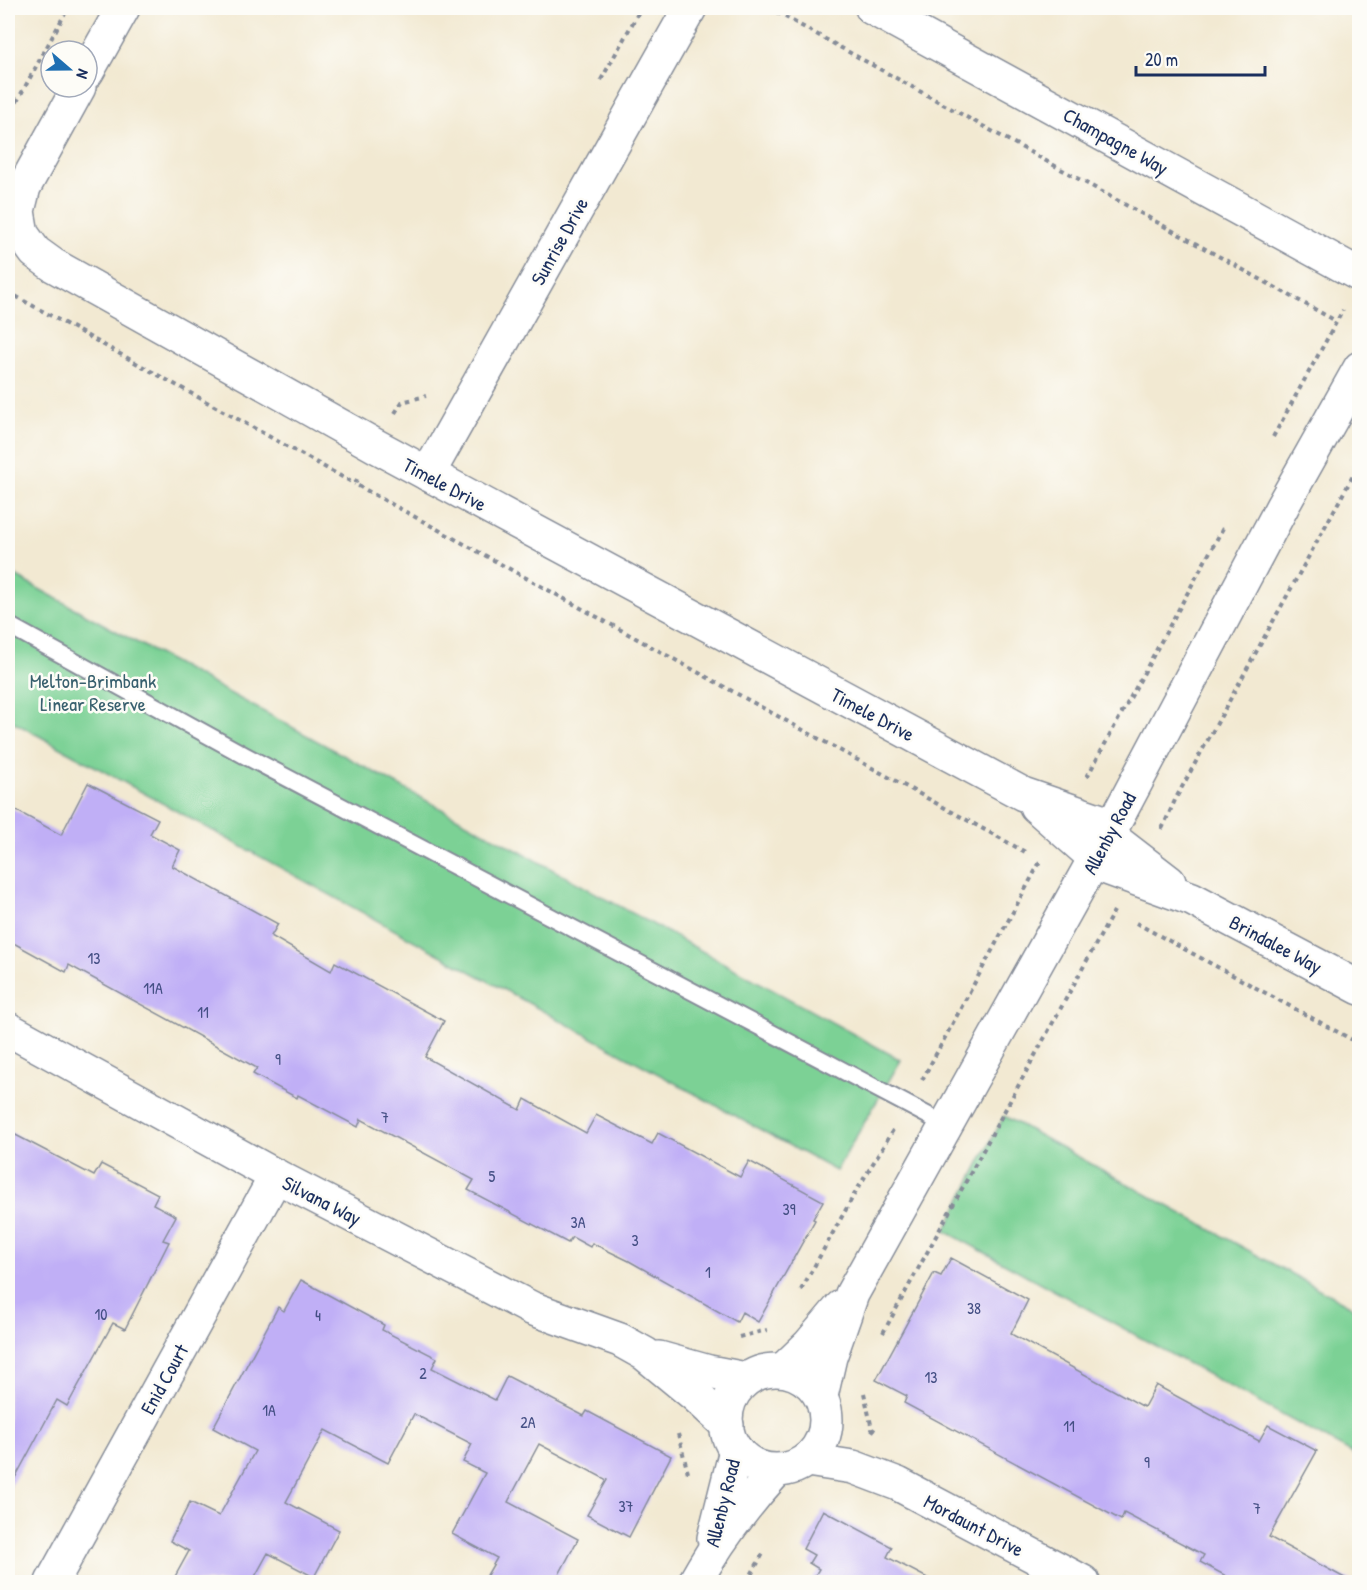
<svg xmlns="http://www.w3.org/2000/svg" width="1367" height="1590" viewBox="0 0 1367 1590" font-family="'Patrick Hand',sans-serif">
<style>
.green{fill:#7cd195;stroke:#4c807a;stroke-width:1.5}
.building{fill:#c0aff6}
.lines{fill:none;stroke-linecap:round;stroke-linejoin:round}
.lane-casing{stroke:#868c98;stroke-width:20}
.street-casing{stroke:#868c98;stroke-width:36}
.path{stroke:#868c98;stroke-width:4;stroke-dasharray:4.5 4.5;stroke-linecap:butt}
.lane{stroke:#fff;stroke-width:16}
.street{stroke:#fff;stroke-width:33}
.labels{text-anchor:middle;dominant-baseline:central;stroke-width:5;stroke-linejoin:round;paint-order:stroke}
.number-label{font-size:16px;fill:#444f84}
.street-label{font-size:20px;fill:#1b2f5e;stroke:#fdfcf7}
.park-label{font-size:20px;fill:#38606e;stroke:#fdfcf7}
</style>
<rect width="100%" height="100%" fill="#fdfcf7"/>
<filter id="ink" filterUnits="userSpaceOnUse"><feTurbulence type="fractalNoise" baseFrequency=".0167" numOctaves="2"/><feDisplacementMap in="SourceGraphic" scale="12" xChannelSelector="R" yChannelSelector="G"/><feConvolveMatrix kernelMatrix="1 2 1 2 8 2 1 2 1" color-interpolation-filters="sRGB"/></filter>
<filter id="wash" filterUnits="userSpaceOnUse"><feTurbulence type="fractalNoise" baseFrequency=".008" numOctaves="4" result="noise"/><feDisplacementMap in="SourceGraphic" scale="24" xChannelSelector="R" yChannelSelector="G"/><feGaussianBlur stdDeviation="1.35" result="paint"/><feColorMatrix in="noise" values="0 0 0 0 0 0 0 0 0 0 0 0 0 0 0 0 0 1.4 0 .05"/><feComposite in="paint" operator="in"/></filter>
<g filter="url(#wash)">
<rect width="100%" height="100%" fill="#f2e9d2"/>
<g class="green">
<polygon points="8,572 901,1060 836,1171 8,719"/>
<polygon points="1004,1116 1359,1311 1359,1457 945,1231"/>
</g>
<g id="blocks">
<g class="building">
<polygon points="88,783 158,819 150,834 180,850 172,866 278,924 271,936 331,971 335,962 444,1021 425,1057 520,1110 525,1099 586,1133 596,1115 652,1144 658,1133 740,1177 749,1161 823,1201 813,1219 815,1220 758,1322 742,1312 737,1322 629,1261 592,1243 590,1247 572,1237 568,1243 468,1190 474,1180 361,1119 358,1127 298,1095 297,1098 253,1074 257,1068 69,965 66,972 8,940 8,806 61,835"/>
<polygon points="8,1131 94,1176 101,1164 158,1194 153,1204 176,1216 163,1240 169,1242 125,1329 113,1323 67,1406 57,1400 8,1491"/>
<polygon points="951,1258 1028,1300 1011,1334 1144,1407 1156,1385 1259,1441 1268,1425 1317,1451 1269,1537 1352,1582 1237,1582 1200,1562 1204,1555 1124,1513 1121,1520 904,1403 907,1396 876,1380 934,1273 941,1276"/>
<polygon points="301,1280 384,1325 382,1330 437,1358 432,1368 495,1400 507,1376 584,1416 587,1411 671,1456 629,1537 587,1515 607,1480 539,1444 508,1502 578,1539 555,1582 483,1582 497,1558 452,1534 485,1473 463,1462 472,1444 414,1414 388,1463 325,1430 286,1502 339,1530 314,1577 268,1553 252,1582 172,1582 189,1551 170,1541 190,1502 219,1516 255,1451 213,1428 278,1307 284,1311"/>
<polygon points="823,1510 892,1547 887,1557 935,1582 811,1582 819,1569 809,1563 814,1555 803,1549"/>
</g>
</g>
</g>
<g filter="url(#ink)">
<use href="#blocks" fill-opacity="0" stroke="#868c98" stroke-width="1.5"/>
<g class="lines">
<defs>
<polyline id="lane" points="8,625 244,755 946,1125"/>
<g id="street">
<polyline points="872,8 1360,275"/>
<polyline points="87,72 123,8"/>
<polyline points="79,87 24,187 18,211 22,234 35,252 53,265 376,446 1023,794 1113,825"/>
<polyline points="428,474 690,8"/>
<polyline points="1036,806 1095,858"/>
<polyline points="1108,835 1169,882"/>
<polyline points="1093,863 1192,899 1360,988"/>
<polyline points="8,1029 276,1176 531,1308 620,1340 645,1354 696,1396 727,1425"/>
<polyline points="659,1358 709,1372 746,1379"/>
<circle cx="776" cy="1420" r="50"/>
<polyline points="783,1370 809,1345 841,1307"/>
<polyline points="821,1396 830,1357 852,1294 1108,835 1283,505 1360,368"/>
<polyline points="807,1460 853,1467 898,1484 1083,1582"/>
<polyline points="714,1538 736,1450"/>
<polyline points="52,1582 276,1176"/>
<path d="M695,1582C717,1542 745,1505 776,1471"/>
</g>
</defs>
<use href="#lane" class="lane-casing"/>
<use href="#street" class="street-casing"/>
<g class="path">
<polyline points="769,8 1336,321"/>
<polyline points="601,80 641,8"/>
<polyline points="8,118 68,8"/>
<polyline points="8,292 355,484"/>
<polyline points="395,413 402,402 426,396"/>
<polyline points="1273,437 1343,310"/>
<polyline points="357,479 355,484 1027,853"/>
<polyline points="1087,777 1223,528"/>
<polyline points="1162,829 1176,798 1360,463"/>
<polyline points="1136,923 1360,1044"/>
<polyline points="922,1080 1040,862"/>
<polyline points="801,1290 854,1195 893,1130"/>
<polyline points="883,1333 1114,911"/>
<polyline points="739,1337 767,1330"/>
<polyline points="864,1393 872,1429 875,1431"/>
<polyline points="678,1434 688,1473"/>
<polyline points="747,1582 764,1552"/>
</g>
<use href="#lane" class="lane"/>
<use href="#street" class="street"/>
</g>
</g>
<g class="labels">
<g class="number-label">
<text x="94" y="958">13</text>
<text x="153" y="988">11A</text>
<text x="203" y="1012">11</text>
<text x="278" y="1059">9</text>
<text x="385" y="1117">7</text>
<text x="492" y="1176">5</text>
<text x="789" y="1209">39</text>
<text x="578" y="1222">3A</text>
<text x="635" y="1240">3</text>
<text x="708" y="1272">1</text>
<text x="974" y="1308">38</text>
<text x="101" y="1314">10</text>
<text x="318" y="1315">4</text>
<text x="423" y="1373">2</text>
<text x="931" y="1377">13</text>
<text x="269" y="1410">1A</text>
<text x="528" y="1422">2A</text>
<text x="1069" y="1426">11</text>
<text x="1147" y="1462">9</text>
<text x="626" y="1506">37</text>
<text x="1257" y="1508">7</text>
</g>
<g class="street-label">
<text transform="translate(1116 141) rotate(29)">Champagne Way</text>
<text transform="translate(559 241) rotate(-61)">Sunrise Drive</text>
<text transform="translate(445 484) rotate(28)">Timele Drive</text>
<text transform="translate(873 714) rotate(28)">Timele Drive</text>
<text transform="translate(1109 833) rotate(-62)">Allenby Road</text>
<text transform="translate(1276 944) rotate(28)">Brindalee Way</text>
<text transform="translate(322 1200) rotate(27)">Silvana Way</text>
<text transform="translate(164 1379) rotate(-61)">Enid Court</text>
<text transform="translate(722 1503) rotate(-76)">Allenby Road</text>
<text transform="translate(974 1525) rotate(28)">Mordaunt Drive</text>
</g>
<g class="park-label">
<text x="93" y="680">Melton-Brimbank<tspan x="93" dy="23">Linear Reserve</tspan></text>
</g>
</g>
<rect width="1367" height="1590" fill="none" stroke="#fdfcf7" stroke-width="30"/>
<g transform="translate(69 69) rotate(110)"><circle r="28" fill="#fdfcf7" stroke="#a3aaba" stroke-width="1.5"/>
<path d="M0-4.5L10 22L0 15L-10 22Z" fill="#1f6fb2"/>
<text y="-9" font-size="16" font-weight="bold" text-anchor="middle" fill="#1b2f5e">N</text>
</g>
<path d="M1136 66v9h129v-9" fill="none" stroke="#1b2f5e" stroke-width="3"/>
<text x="1145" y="66" font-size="18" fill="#1b2f5e" stroke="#fdfcf7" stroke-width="4.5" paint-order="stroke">20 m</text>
</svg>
